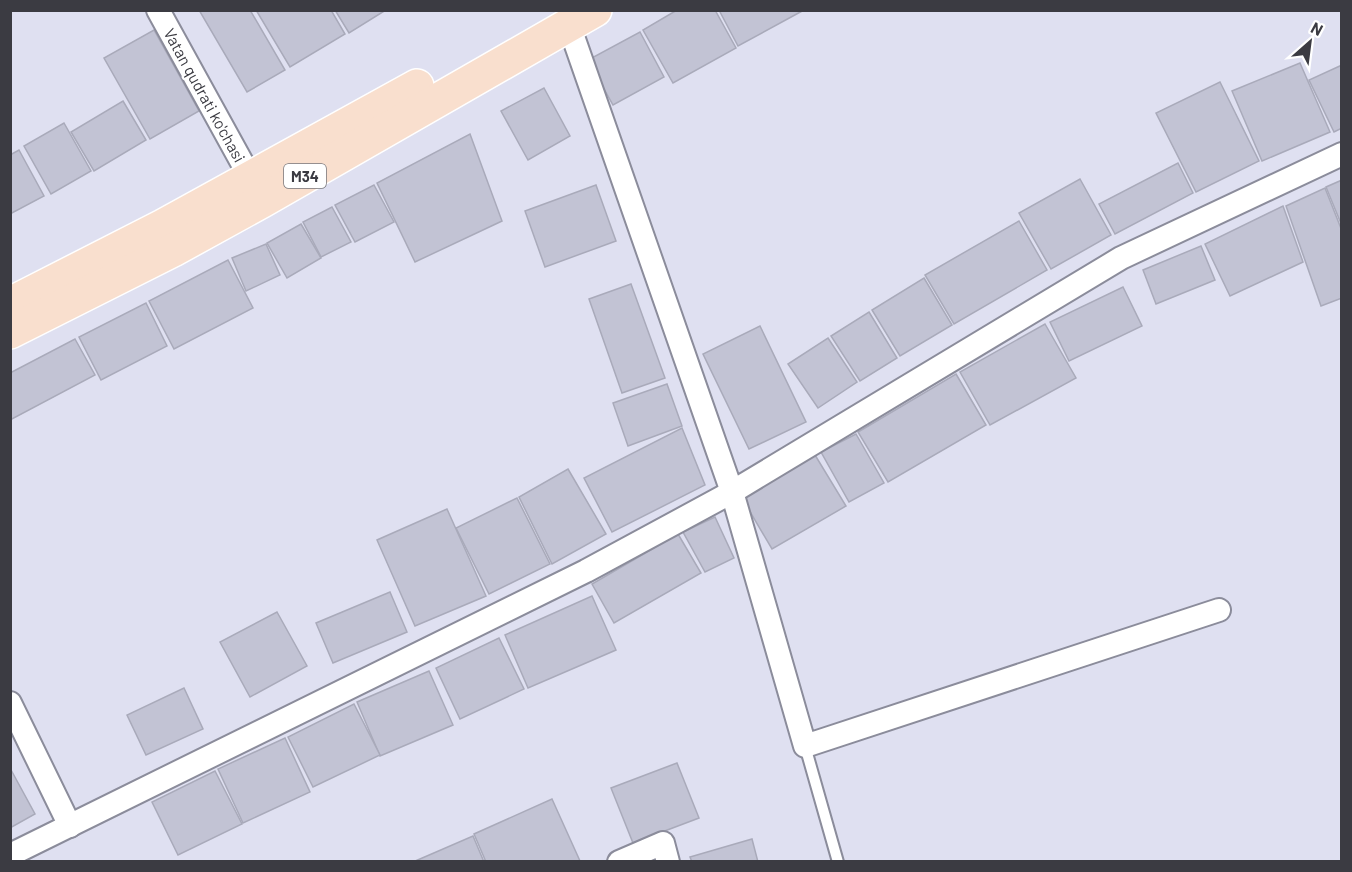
<svg xmlns="http://www.w3.org/2000/svg" width="1352" height="872" viewBox="0 0 1352 872" font-family="Barlow,sans-serif">
<style>
.building{fill:#c2c3d4;stroke:#a9aaba;stroke-width:1.5}
.lines{fill:none;stroke-linecap:round;stroke-linejoin:round}
.lane-casing{stroke:#8b8c9b;stroke-width:14}
.street-casing{stroke:#8b8c9b;stroke-width:26}
.primary-casing{stroke:#fff;stroke-width:36}
.lane{stroke:#fff;stroke-width:10}
.street{stroke:#fff;stroke-width:22}
.primary{stroke:#f9dfce;stroke-width:33}
.labels{text-anchor:middle;dominant-baseline:central;stroke-width:4.5;stroke-linejoin:round;paint-order:stroke}
.shield{fill:#fff;stroke:#76767b;stroke-width:1.5}
.shield-label{font-size:15px;font-weight:bold;fill:#3b3b42}
.street-label{font-size:16px;fill:#3b3b42;stroke:#fff}
</style>
<rect width="100%" height="100%" fill="#dfe0f1"/>
<g class="building">
<polygon points="199,10 250,10 285,70 247,92"/>
<polygon points="256,10 331,10 345,34 290,67"/>
<polygon points="335,10 386,10 349,33"/>
<polygon points="677,10 715,10 736,48 673,83 643,30"/>
<polygon points="719,10 804,10 738,46"/>
<polygon points="154,30 199,111 150,139 104,58"/>
<polygon points="640,32 664,77 613,105 588,60"/>
<polygon points="1300,63 1330,132 1262,161 1232,91"/>
<polygon points="1342,65 1342,128 1334,132 1309,80"/>
<polygon points="1220,82 1259,161 1196,192 1156,113"/>
<polygon points="544,88 570,136 528,160 501,111"/>
<polygon points="123,101 146,140 94,171 71,132"/>
<polygon points="64,123 91,171 51,194 24,146"/>
<polygon points="470,134 502,221 415,262 377,183"/>
<polygon points="19,150 44,196 10,214 10,155"/>
<polygon points="1178,163 1193,193 1115,234 1099,204"/>
<polygon points="1080,179 1111,235 1051,269 1019,213"/>
<polygon points="1342,180 1342,226 1326,187"/>
<polygon points="374,185 394,222 355,242 335,205"/>
<polygon points="596,185 616,241 545,267 525,211"/>
<polygon points="1325,188 1342,231 1342,298 1321,306 1286,206"/>
<polygon points="1283,206 1303,262 1230,296 1205,244"/>
<polygon points="332,207 351,242 321,257 303,222"/>
<polygon points="1019,221 1047,270 954,324 925,275"/>
<polygon points="301,224 321,258 287,278 267,243"/>
<polygon points="266,244 280,275 246,291 232,258"/>
<polygon points="1201,246 1215,280 1156,304 1143,270"/>
<polygon points="228,260 253,308 174,349 149,301"/>
<polygon points="924,278 952,325 900,356 872,310"/>
<polygon points="631,284 665,378 622,393 589,299"/>
<polygon points="1123,287 1142,326 1069,361 1050,322"/>
<polygon points="146,303 167,346 101,380 79,337"/>
<polygon points="869,312 897,358 860,381 831,336"/>
<polygon points="1045,324 1076,378 990,425 960,372"/>
<polygon points="760,326 806,422 749,449 703,354"/>
<polygon points="828,338 857,382 818,408 788,364"/>
<polygon points="75,339 95,375 10,420 10,373"/>
<polygon points="956,374 986,425 888,482 858,432"/>
<polygon points="667,384 682,426 628,446 613,403"/>
<polygon points="682,428 705,485 612,532 584,478"/>
<polygon points="856,434 884,483 849,502 821,452"/>
<polygon points="815,455 846,506 772,549 742,498"/>
<polygon points="568,469 606,534 552,564 519,497"/>
<polygon points="517,498 550,564 489,594 456,528"/>
<polygon points="447,509 486,596 415,626 377,540"/>
<polygon points="715,517 734,558 705,572 683,532"/>
<polygon points="678,534 701,573 614,623 592,584"/>
<polygon points="390,592 407,632 333,663 316,623"/>
<polygon points="592,596 616,650 528,688 505,635"/>
<polygon points="277,612 307,666 250,697 220,642"/>
<polygon points="499,638 524,689 460,719 436,668"/>
<polygon points="429,671 453,725 380,756 357,702"/>
<polygon points="184,688 203,729 146,755 127,715"/>
<polygon points="354,704 380,755 313,787 288,737"/>
<polygon points="285,738 310,792 243,823 218,769"/>
<polygon points="677,763 699,818 633,843 611,788"/>
<polygon points="10,768 35,814 10,828"/>
<polygon points="215,771 242,824 178,855 152,802"/>
<polygon points="552,799 580,861 486,862 474,834"/>
<polygon points="473,836 484,862 413,862"/>
<polygon points="752,839 758,862 692,862 690,857"/>
</g>
<g class="lines">
<defs>
<polyline id="lane" points="805,746 838,862"/>
<g id="street">
<polyline points="158,10 251,179"/>
<polyline points="569,25 732,492 805,746 1219,610"/>
<polyline points="10,703 70,826"/>
<polyline points="10,855 586,571 732,492 1121,258 1342,154"/>
<polyline points="619,862 663,843 668,862"/>
</g>
<g id="primary">
<polyline points="10,304 163,226 417,86"/>
<polyline points="10,332 173,250 262,201 595,10"/>
</g>
</defs>
<use href="#lane" class="lane-casing"/>
<use href="#street" class="street-casing"/>
<use href="#primary" class="primary-casing"/>
<use href="#lane" class="lane"/>
<use href="#street" class="street"/>
<use href="#primary" class="primary"/>
</g>
<g class="labels">
<rect class="shield" x="284" y="164" width="42" height="24" rx="4.5"/>
<g class="shield-label">
<text x="305" y="176">M34</text>
</g>
<g class="street-label">
<text transform="translate(205 95) rotate(61)">Vatan qudrati ko'chasi</text>
</g>
</g>
<rect width="1352" height="872" fill="none" stroke="#3b3b42" stroke-width="24"/>
<g transform="translate(1310 42) rotate(28)" stroke="#ffffff" stroke-width="4.5" paint-order="stroke">
<path d="M0-4.5L10 22L0 15L-10 22Z" fill="#3b3b42"/>
<text y="-9" font-size="16" font-weight="bold" text-anchor="middle" fill="#3b3b42">N</text>
</g>
</svg>
